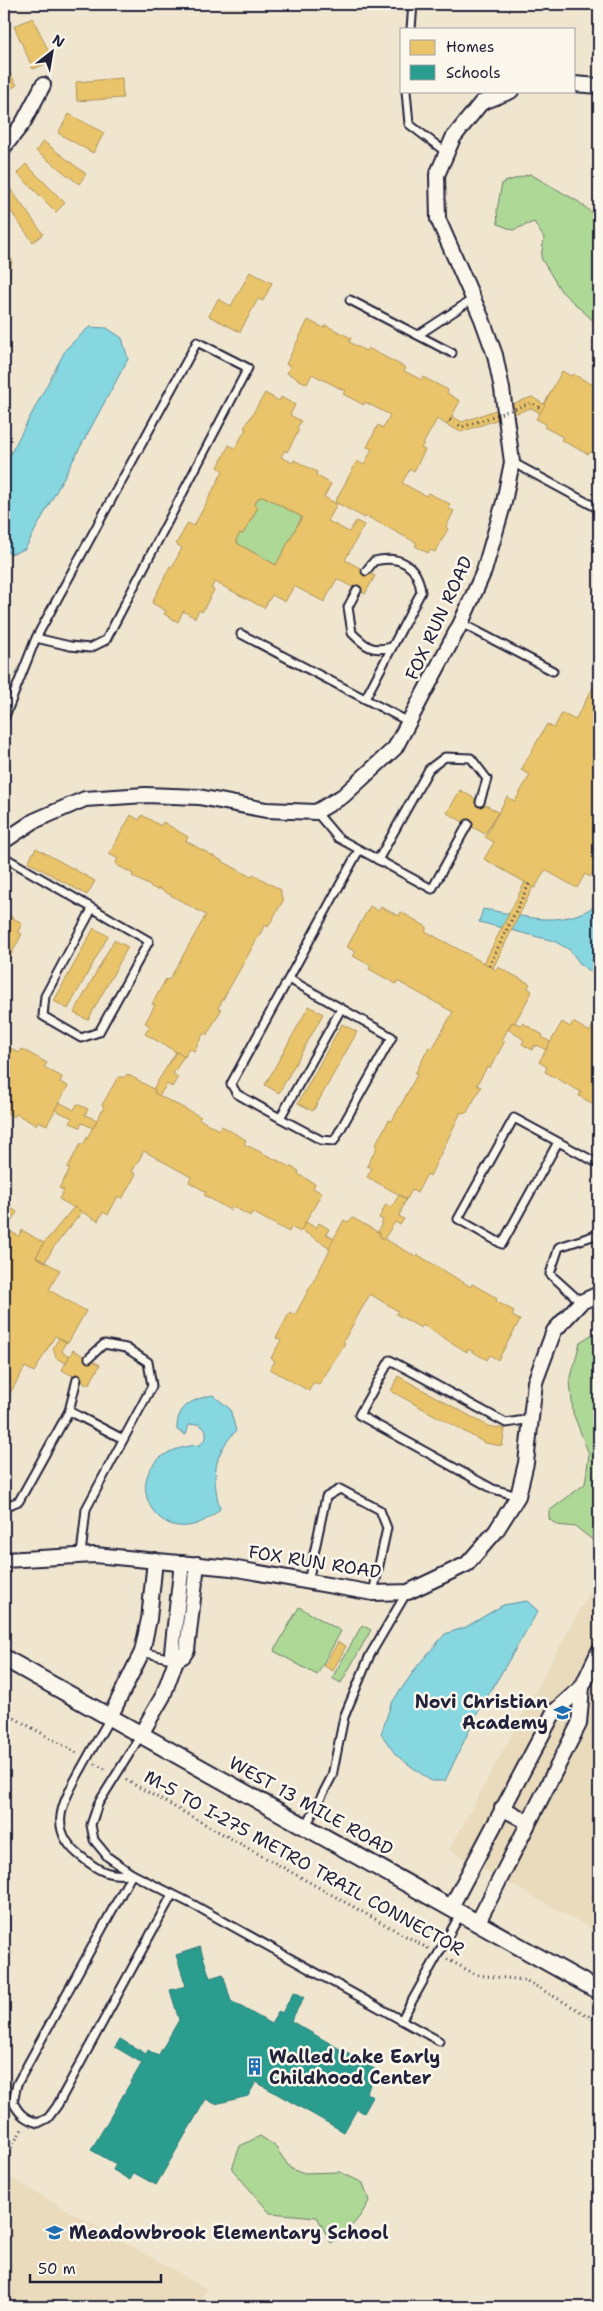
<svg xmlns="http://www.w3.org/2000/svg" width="603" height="2311" viewBox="0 0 603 2311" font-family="'Shantell Sans',sans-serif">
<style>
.built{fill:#e9dbbc}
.green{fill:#aed895;stroke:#687d68}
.water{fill:#86d7e0;stroke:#5e8f9e}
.homes{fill:#e9c46a;stroke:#ad935c;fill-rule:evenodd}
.schools{fill:#2a9d8f;stroke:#287876}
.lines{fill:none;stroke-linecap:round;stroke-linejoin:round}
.service-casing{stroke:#22223b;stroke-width:11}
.minor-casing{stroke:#22223b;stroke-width:18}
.tertiary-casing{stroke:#22223b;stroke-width:20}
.path{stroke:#22223b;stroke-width:3;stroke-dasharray:1 4;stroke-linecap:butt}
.service{stroke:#fbf7ec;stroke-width:7}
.minor{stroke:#fbf7ec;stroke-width:14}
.tertiary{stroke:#fbf7ec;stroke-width:16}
.path-bridge{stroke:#22223b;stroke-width:3;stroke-dasharray:1 4;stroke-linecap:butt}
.labels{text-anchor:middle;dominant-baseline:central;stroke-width:5;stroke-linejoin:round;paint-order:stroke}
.street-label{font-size:18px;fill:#22223b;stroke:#fbf7ec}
.poi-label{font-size:18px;font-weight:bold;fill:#22223b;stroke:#fbf7ec;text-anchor:start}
</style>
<rect width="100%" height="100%" fill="#f0e6d0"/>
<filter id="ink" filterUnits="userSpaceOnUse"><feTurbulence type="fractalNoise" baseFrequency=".02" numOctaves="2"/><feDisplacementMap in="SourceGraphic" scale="10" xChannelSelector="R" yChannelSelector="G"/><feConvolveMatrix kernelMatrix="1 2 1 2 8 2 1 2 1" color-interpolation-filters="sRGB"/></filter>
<g filter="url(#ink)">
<g class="built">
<polygon points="599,1574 599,1933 449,1850"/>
<polygon points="4,2174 207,2289 197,2307 4,2307"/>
</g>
<g class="green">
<polygon points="530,174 579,202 599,219 599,326 561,291 541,258 544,238 534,222 513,230 498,224 497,210 502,183"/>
<polygon points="263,496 302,517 276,565 238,544 236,540 240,533 243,534 258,507 254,505 258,498"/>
<polygon points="599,1330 599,1545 576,1527 557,1525 549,1519 549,1511 585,1484 589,1454 573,1413 570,1381 580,1342"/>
<polygon points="299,1607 341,1631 317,1675 274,1651"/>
<polygon points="362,1625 371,1630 341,1683 332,1678"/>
<path d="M260,2136L274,2145L290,2168L301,2173L340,2172L363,2183L369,2201C359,2220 349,2231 331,2243L317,2217L270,2213L232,2169L240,2146Z"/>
</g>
<g class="water">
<polygon points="89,327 107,328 122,338 128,359 25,549 11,554 4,550 4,466 66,349"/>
<path d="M599,904V977L581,965L570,950L554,941L479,922L483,909C527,916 558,930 599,904Z"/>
<path d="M213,1395L230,1409L236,1431C212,1455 212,1479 220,1509C155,1570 101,1451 200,1445L206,1438V1430L199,1424L189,1425L186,1435L177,1430C176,1406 193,1399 213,1395Z"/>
<polygon points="527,1601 538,1611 477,1714 445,1781 431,1781 396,1755 381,1734 391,1704 418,1665 445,1634 466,1627 503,1605"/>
<path d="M4,1893C13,1910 10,1946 4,1964Z"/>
</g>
<g class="homes">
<polygon points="33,18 53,61 33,69 14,26"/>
<polygon points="4,64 17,85 4,93"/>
<polygon points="122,78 123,98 77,101 76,82"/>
<polygon points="69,114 104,133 93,153 58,133"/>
<polygon points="43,141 86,174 79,184 36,151"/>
<polygon points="26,164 65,203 56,212 17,173"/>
<polygon points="7,184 43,234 33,242 4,202 4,186"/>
<polygon points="4,258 12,259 9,281 4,280"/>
<polygon points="250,272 272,283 263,301 258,299 240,332 209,316 218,299 231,306"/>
<polygon points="308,320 324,328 325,325 351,338 349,342 366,351 368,348 406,368 404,371 422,380 423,377 448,390 447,393 460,401 447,425 437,419 421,448 425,450 414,471 410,469 402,483 426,496 428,493 450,504 448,508 454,511 446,527 448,529 435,552 430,550 428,553 415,546 417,543 366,516 365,518 335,502 357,461 364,465 372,449 367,447 378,425 383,428 390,415 365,402 364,405 343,394 345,391 312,374 307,384 287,373 290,366 286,364"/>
<polygon points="562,371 571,376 573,374 599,388 599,457 590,452 588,454 561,440 563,437 544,427 546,424 536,419"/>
<path d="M265,393L279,401L281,397L295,405L290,415L301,421L297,428L299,430L287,452L285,450L281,457L293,463L294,460L317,472L316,475L331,484L324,497L337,504L328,521L349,532L356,521L364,525L345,560L375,576L365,594L337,579L324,602L294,586L285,602L272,595L264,608L215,582L211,588L214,590L202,612L199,610L195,618L183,611L178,622L164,614L166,611L152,603L170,566L172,567L182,548L176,544L188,523L194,526L223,471L218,467L229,445L235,448L246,429L244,428ZM263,496L302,517L276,565L238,544L236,540L240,533L243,534L258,507L254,505L258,498Z"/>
<polygon points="532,397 545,405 540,413 531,408 461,432 447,425 452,416 462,422"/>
<polygon points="599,677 599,861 590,877 585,874 577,888 545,870 535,888 484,859 494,842 485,837 507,797 515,801 530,775 521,770 547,724 554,728 562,713 575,720"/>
<polygon points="460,790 498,812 485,834 447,813"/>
<polygon points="131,815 139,820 142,815 161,826 163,822 188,837 186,841 251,877 253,874 281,890 281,897 284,899 268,927 265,925 218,1008 221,1010 207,1035 204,1033 194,1051 189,1048 185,1057 145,1034 150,1026 145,1023 155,1005 152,1004 166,979 169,980 206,915 158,888 157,890 132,876 133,874 115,864 118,859 109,854"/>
<polygon points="36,848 95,881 87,895 28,862"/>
<polygon points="525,882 533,887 493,968 484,963"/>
<polygon points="370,906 378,911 381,907 399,916 401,912 427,927 425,931 493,968 496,970 498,967 530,984 528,987 532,992 514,1024 512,1022 508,1029 502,1040 505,1041 490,1068 487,1067 477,1085 481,1087 466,1114 461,1112 430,1176 427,1174 417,1193 412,1190 407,1199 367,1177 372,1168 367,1166 377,1147 375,1145 389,1120 392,1121 417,1075 415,1074 429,1047 432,1049 453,1012 397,981 396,984 369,969 371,966 353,956 356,952 347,947"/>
<polygon points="4,913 22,923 18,932 22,934 4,968"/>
<polygon points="94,928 108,936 68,1009 54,1001"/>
<polygon points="114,940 128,947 88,1020 74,1013"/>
<polygon points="309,1006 323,1014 279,1093 265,1085"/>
<polygon points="512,1022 521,1025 523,1023 543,1035 542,1037 550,1042 546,1050 537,1045 536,1047 534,1045 532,1050 522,1044 524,1040 508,1029"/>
<polygon points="562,1022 570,1027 573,1022 590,1032 592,1027 599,1031 599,1107 579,1096 581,1092 545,1072 547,1067 539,1062"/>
<polygon points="342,1024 357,1032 313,1111 298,1103"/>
<polygon points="4,1044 19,1053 22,1049 47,1063 44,1067 62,1077 60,1082 68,1086 47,1125 38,1121 36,1125 16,1114 14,1117 4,1111"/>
<polygon points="176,1052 184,1056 173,1074 178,1077 172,1087 167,1084 159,1096 154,1093 155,1090 153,1089"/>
<polygon points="127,1074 155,1090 154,1093 201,1117 199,1119 219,1130 222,1126 246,1140 244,1144 299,1171 298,1174 315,1184 313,1188 322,1193 300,1232 291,1227 289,1232 252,1212 250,1216 232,1206 230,1210 204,1195 206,1192 189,1182 191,1177 144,1151 132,1172 136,1174 122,1199 118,1196 108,1215 103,1212 98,1221 59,1199 64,1190 59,1188 70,1169 67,1168 81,1143 83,1145 104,1107 102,1105 118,1077 125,1077"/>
<polygon points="59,1102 74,1110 77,1104 88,1109 85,1115 97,1120 93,1128 82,1123 80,1127 70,1123 72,1118 55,1110"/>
<polygon points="399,1195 406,1199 399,1216 404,1219 400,1225 395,1222 384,1239 379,1236 381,1234 378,1232 383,1220 379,1218 386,1204 390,1207 393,1205"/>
<polygon points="4,1204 17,1212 7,1230 19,1236 22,1230 44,1243 36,1257 60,1270 49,1290 86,1311 68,1343 55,1336 34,1372 25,1367 4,1404"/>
<polygon points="74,1207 82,1212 53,1248 45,1262 36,1257 44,1243"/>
<polygon points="353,1218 381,1234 379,1236 417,1257 418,1255 471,1287 472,1284 497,1298 496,1301 514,1311 512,1316 520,1320 498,1360 490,1355 487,1360 468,1349 467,1352 423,1325 421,1328 396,1314 398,1311 370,1294 343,1342 345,1343 319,1385 314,1382 309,1391 270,1369 275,1361 271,1358 281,1340 276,1338 290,1312 295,1315 330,1250 328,1249 344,1220 347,1222"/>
<polygon points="306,1222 316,1228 319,1223 329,1229 326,1234 334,1239 329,1247 301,1230"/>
<polygon points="59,1338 66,1342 62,1349 63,1353 70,1356 66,1363 56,1358 53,1348"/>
<polygon points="73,1350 100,1365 89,1385 62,1370"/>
<polygon points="398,1376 488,1426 505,1429 502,1446 485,1443 391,1391"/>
<polygon points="338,1642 346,1646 333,1671 324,1666"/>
</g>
<polygon class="schools" points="200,1947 210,1978 223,1974 231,2001 271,2024 279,2011 282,2013 294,1992 304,1997 291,2021 378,2071 366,2093 373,2097 364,2113 357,2109 344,2132 256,2082 248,2096 215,2104 206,2099 156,2185 134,2173 130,2180 113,2170 116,2164 91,2150 142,2063 115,2047 120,2039 146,2054 148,2050 158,2056 179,2020 170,1990 186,1986 176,1955"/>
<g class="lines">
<defs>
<g id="service">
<polyline points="411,29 413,4"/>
<polyline points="406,91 409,124 447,153"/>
<polyline points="350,300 452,353"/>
<polyline points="418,335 473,299"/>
<polyline points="512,462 599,509"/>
<path d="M357,590L348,607L352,633C366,647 372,652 392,647"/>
<polyline points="461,623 553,671"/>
<polyline points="241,634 409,722"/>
<path d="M365,699L421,592C418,565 400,555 374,561L366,571"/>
<polyline points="4,719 36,638 197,342 248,368 106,640 90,648 70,646 36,638"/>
<polyline points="316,812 338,838 432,889 468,824"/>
<polyline points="4,857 149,941 99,1032 81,1038 43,1016 45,996 92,909"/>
<polyline points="378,860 429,769 445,757 471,758 487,779 480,802"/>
<polyline points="289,979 392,1037 334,1141 321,1140 280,1118 237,1094 231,1084 359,850"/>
<polyline points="280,1118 341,1009"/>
<polyline points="558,1142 502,1244 458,1219 514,1118 599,1164"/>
<polyline points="581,1302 550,1274 559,1247 599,1234"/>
<polyline points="69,1411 123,1439"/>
<polyline points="518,1496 493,1489 359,1415 390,1360 506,1423 531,1419"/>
<polyline points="4,1507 19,1501 69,1411 77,1379"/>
<polyline points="81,1555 86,1509 152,1386 148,1362 126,1348 104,1344 89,1358"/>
<polyline points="308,1582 326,1497 340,1489 380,1510 387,1528 373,1593"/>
<polyline points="142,1652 176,1660"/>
<path d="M110,1718C100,1735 90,1753 80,1771C62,1804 46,1830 83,1858C100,1872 109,1876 132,1874"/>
<polyline points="141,1735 98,1804 91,1825 94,1840 108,1857 132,1874 196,1906 439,2041"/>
<polyline points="306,1826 332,1776 344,1717 370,1655 407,1592"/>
<path d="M132,1874L17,2084L13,2102C19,2114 25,2119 38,2123L48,2118L57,2106L172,1895"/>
<polyline points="402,2019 461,1913"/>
</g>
<g id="minor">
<polyline points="574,84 599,86"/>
<polyline points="4,147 23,123 43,85"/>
<polyline points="4,841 34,821 85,799 145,795 199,797 266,810 316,812 343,796 395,748 461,623 484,571 504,502 512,462 502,389 495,355 482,319 438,219 437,175 453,138 481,103 511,91"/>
<polyline points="4,1560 95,1555 231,1568 373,1593 408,1592 467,1564 496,1531 518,1496 526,1463 535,1382 554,1331 581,1302 599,1294"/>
<polyline points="176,1660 172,1652 182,1563"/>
<polyline points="110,1717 142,1652 149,1619 155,1560"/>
<polyline points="141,1734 163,1696 176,1660 183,1656 187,1650 197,1564"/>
<polyline points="502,1808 528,1822"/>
<polyline points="451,1907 554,1712 582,1687"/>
<polyline points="478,1922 579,1724 582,1687 599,1651"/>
</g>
<polyline id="tertiary" points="4,1658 599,1991"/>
</defs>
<use href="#service" class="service-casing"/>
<use href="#minor" class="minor-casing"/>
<use href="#tertiary" class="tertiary-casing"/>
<g class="path">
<polyline points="489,966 529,884"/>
<polyline points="4,1708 9,1715 77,1753"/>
<polyline points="95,1764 107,1770"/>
<polyline points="126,1780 429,1949"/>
<polyline points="447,1959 477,1975 525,1980 599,2022"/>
<polyline points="4,2161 22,2129"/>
</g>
<use href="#service" class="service"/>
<use href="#minor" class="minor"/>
<use href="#tertiary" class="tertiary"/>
<polyline class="path-bridge" points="450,420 462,427 531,403 542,409"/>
</g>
</g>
<defs>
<symbol id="school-bare" viewBox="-9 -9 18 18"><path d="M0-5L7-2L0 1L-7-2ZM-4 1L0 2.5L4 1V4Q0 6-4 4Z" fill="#1f6fb2" stroke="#fbf7ec" stroke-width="2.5" paint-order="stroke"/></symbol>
<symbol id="building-bare" viewBox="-9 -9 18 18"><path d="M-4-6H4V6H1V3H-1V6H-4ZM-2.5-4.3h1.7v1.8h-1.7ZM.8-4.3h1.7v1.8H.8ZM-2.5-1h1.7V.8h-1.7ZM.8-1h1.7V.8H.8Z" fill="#1f6fb2" stroke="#fbf7ec" stroke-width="2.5" paint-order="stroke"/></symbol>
</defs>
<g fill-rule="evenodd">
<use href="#school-bare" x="550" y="1700" width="25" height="25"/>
<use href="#building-bare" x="242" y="2054" width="25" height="25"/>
<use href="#school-bare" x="42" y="2220" width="25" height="25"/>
</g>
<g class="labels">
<g class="street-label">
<text transform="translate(439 618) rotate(-65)">FOX RUN ROAD</text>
<text transform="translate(315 1562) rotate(9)">FOX RUN ROAD</text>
<text transform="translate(311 1806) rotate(29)">WEST 13 MILE ROAD</text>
<text transform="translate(304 1863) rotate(29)">M-5 TO I-275 METRO TRAIL CONNECTOR</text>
</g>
<g class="poi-label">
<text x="548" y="1702" text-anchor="end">Novi Christian<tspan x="548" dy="21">Academy</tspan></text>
<text x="269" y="2057">Walled Lake Early<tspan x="269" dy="21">Childhood Center</tspan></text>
<text x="69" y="2233">Meadowbrook Elementary School</text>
</g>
</g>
<rect width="603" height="2311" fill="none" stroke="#fbf7ec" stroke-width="20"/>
<rect x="10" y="10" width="583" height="2291" fill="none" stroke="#22223b" stroke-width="2" filter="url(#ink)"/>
<rect x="400" y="28" width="175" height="65" fill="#fbf7ec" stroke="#a4a2a5"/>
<rect x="410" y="40" width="25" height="15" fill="#e9c46a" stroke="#a4a2a5"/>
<text x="446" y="52" font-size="15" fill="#22223b">Homes</text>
<rect x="410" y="65" width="25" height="15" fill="#2a9d8f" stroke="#a4a2a5"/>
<text x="446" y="78" font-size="15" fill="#22223b">Schools</text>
<g transform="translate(52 52) rotate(31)" stroke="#fbf7ec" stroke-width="4" paint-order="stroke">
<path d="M0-4L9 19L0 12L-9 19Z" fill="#22223b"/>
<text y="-8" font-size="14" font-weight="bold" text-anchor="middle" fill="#22223b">N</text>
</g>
<path d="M30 2274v8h131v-8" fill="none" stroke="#22223b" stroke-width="2.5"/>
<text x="38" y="2274" font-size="15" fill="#22223b" stroke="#fbf7ec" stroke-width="4" paint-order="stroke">50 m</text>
</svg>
